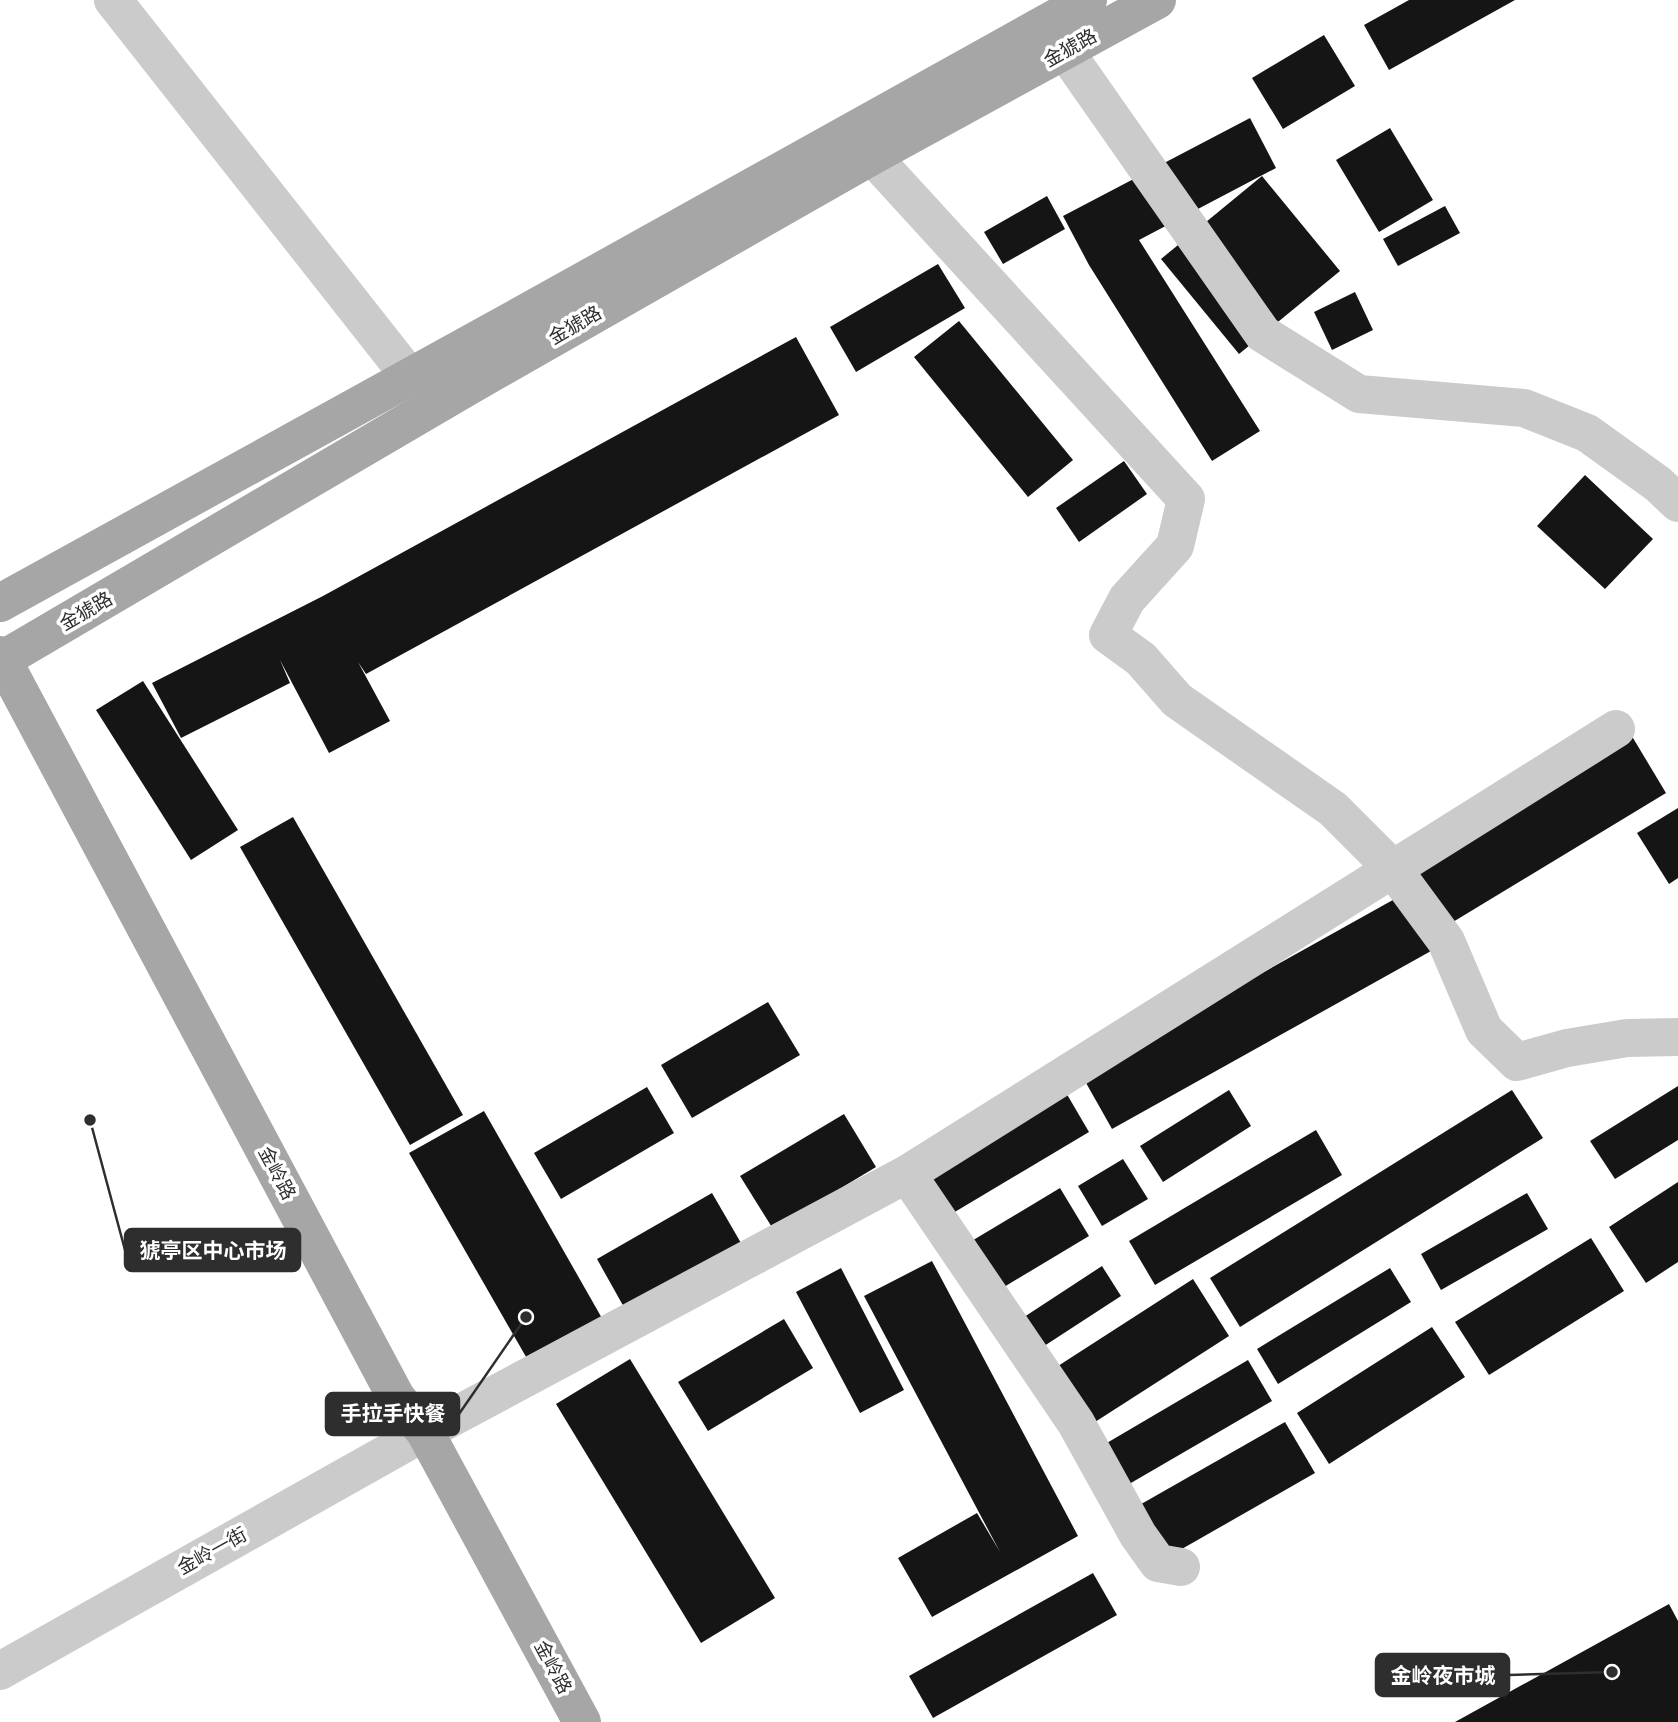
<svg xmlns="http://www.w3.org/2000/svg" width="1678" height="1722" viewBox="0 0 1678 1722" font-family="'Roboto Condensed','Noto Sans SC',sans-serif">
<style>
.building{fill:#151515}
.lines{fill:none;stroke-linecap:round;stroke-linejoin:round}
.minor{stroke:#cbcbcb;stroke-width:38}
.major{stroke:#a6a6a6;stroke-width:38}
.labels{text-anchor:middle;dominant-baseline:central;stroke-width:7;stroke-linejoin:round;paint-order:stroke}
.street-label{font-size:19px;fill:#2e2e2e;stroke:#fff}
.leader{fill:none;stroke:#2e2e2e;stroke-width:2.5}
.callout-dot{fill:#2e2e2e;stroke:#fff;stroke-width:2.5}
.callout{fill:#2e2e2e;stroke:#2e2e2e;stroke-width:2.5}
.callout-label{font-size:21px;text-anchor:middle;font-weight:bold;fill:#fff}
</style>
<rect width="100%" height="100%" fill="#fff"/>
<g class="building">
<polygon points="1409,0 1515,0 1389,70 1364,25"/>
<polygon points="1324,35 1355,86 1283,129 1252,78"/>
<polygon points="1250,118 1276,168 1139,240 1260,431 1212,461 1089,265 1063,216"/>
<polygon points="1390,128 1433,200 1379,232 1336,160"/>
<polygon points="1262,176 1340,271 1239,354 1161,259"/>
<polygon points="1047,196 1065,229 1003,264 984,232"/>
<polygon points="1445,206 1460,233 1398,266 1383,239"/>
<polygon points="938,264 965,308 856,372 830,327"/>
<polygon points="1355,292 1373,330 1332,350 1314,312"/>
<polygon points="959,321 1073,460 1028,497 914,357"/>
<polygon points="796,337 839,415 366,674 358,662 390,721 329,753 280,660 290,683 181,738 152,683 323,596"/>
<polygon points="1124,461 1147,494 1079,542 1056,508"/>
<polygon points="1585,475 1653,539 1605,589 1537,526"/>
<polygon points="143,681 238,830 191,860 96,710"/>
<polygon points="1630,733 1666,793 1443,928 1406,869"/>
<polygon points="1678,808 1678,878 1669,884 1637,833"/>
<polygon points="293,817 463,1115 410,1145 240,847"/>
<polygon points="1400,896 1431,951 1112,1129 1081,1074"/>
<polygon points="768,1002 800,1055 692,1118 661,1065"/>
<polygon points="1678,1086 1678,1140 1615,1179 1590,1141"/>
<polygon points="647,1087 674,1133 561,1199 534,1153"/>
<polygon points="1229,1090 1251,1126 1163,1182 1140,1146"/>
<polygon points="1512,1090 1543,1138 1240,1327 1210,1278"/>
<polygon points="1065,1091 1089,1132 948,1216 924,1175"/>
<polygon points="484,1111 603,1320 529,1362 409,1153"/>
<polygon points="844,1114 876,1167 773,1229 740,1176"/>
<polygon points="1316,1130 1342,1175 1155,1285 1129,1241"/>
<polygon points="1123,1159 1148,1199 1102,1226 1078,1186"/>
<polygon points="1678,1182 1678,1262 1646,1283 1609,1227"/>
<polygon points="1060,1188 1089,1236 999,1290 970,1242"/>
<polygon points="712,1193 741,1243 625,1309 597,1259"/>
<polygon points="1527,1193 1548,1229 1441,1290 1421,1254"/>
<polygon points="1591,1238 1624,1291 1489,1375 1455,1322"/>
<polygon points="932,1261 1078,1536 932,1617 898,1558 977,1513 1000,1552 864,1296"/>
<polygon points="1102,1266 1121,1296 1038,1350 1018,1321"/>
<polygon points="841,1268 904,1390 860,1413 796,1292"/>
<polygon points="1390,1268 1411,1302 1278,1384 1257,1349"/>
<polygon points="1193,1279 1229,1336 1095,1422 1058,1366"/>
<polygon points="784,1319 813,1368 708,1431 678,1382"/>
<polygon points="1432,1327 1465,1377 1329,1464 1297,1413"/>
<polygon points="630,1359 775,1598 701,1643 556,1404"/>
<polygon points="1248,1360 1272,1401 1124,1487 1100,1447"/>
<polygon points="1285,1422 1315,1473 1166,1558 1136,1507"/>
<polygon points="1093,1573 1117,1615 933,1718 909,1676"/>
<polygon points="1669,1604 1678,1621 1678,1722 1455,1722"/>
</g>
<g class="lines">
<g class="minor">
<polyline points="113,0 410,377"/>
<polyline points="1065,51 1263,334 1359,394 1524,408 1587,433 1658,484 1678,503"/>
<polyline points="872,156 1186,499 1175,546 1127,599 1108,635 1141,659 1177,700 1333,809 1393,869 1446,941 1484,1030 1517,1062 1567,1048 1627,1038 1678,1037"/>
<polyline points="907,1174 1076,1423 1138,1535 1158,1563 1181,1567"/>
<polyline points="0,1671 425,1432 907,1174 1616,729"/>
</g>
<g class="major">
<polyline points="0,603 486,335 1088,0"/>
<polyline points="0,655 396,1397 425,1432 582,1722"/>
<polyline points="0,661 467,387 872,156 1157,0"/>
</g>
</g>
<g class="labels">
<g class="street-label">
<text transform="translate(1070 48) rotate(-29)">金猇路</text>
<text transform="translate(575 325) rotate(-30)">金猇路</text>
<text transform="translate(86 611) rotate(-30)">金猇路</text>
<text transform="translate(277 1173) rotate(62)">金岭路</text>
<text transform="translate(212 1551) rotate(-29)">金岭一街</text>
<text transform="translate(553 1667) rotate(62)">金岭路</text>
</g>
</g>
<path class="leader" d="M90 1120L125 1250M526 1317L459 1414M1612 1672L1509 1675"/>
<g class="callout-dot">
<circle cx="90" cy="1120" r="7"/>
<circle cx="526" cy="1317" r="7"/>
<circle cx="1612" cy="1672" r="7"/>
</g>
<g class="callout">
<rect x="125" y="1229" width="175" height="42" rx="7"/>
<rect x="326" y="1393" width="133" height="42" rx="7"/>
<rect x="1376" y="1654" width="133" height="42" rx="7"/>
</g>
<g class="callout-label">
<text x="213" y="1258">猇亭区中心市场</text>
<text x="393" y="1421">手拉手快餐</text>
<text x="1443" y="1683">金岭夜市城</text>
</g>
</svg>
